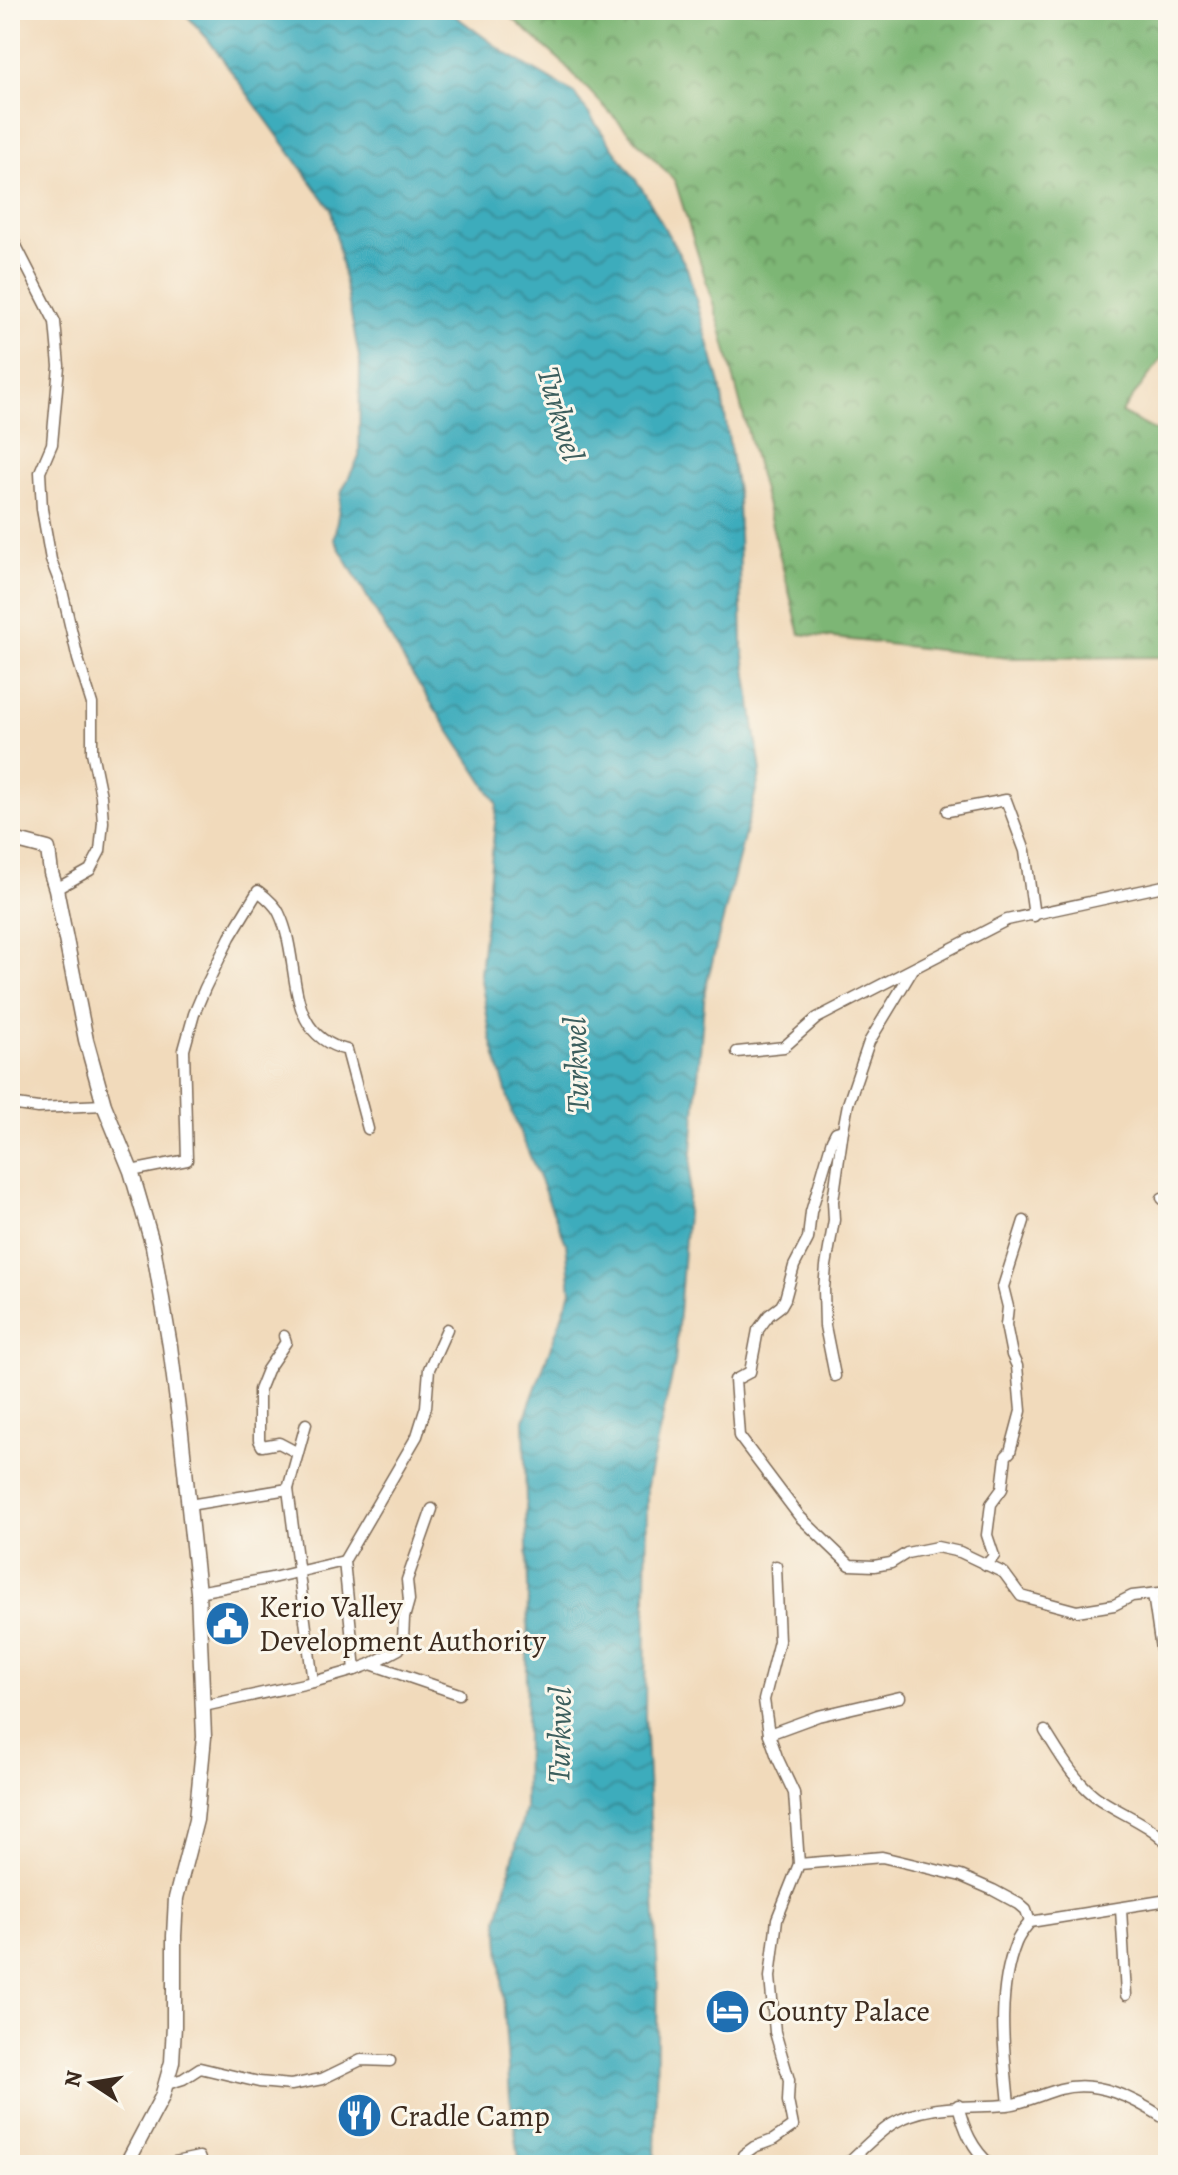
<svg xmlns="http://www.w3.org/2000/svg" width="1178" height="2175" viewBox="0 0 1178 2175" font-family="Alegreya,serif">
<style>
.forest{fill:url(#forest-crowns);stroke:#5c7049;stroke-width:2}
.water{fill:url(#water-waves);stroke:#3c6b6d;stroke-width:2}
.lines{fill:none;stroke-linecap:round;stroke-linejoin:round}
.street-casing{stroke:#7b6855;stroke-width:13}
.secondary-casing{stroke:#7b6855;stroke-width:17}
.street{stroke:#fff;stroke-width:10}
.secondary{stroke:#fff;stroke-width:14}
.labels{text-anchor:middle;dominant-baseline:central;stroke-width:6;stroke-linejoin:round;paint-order:stroke}
.poi-label{font-size:30px;fill:#3b2a1e;stroke:#fbf7ec;text-anchor:start}
.water-label{font-size:32px;font-style:italic;fill:#3c5e5d;stroke:#fbf7ec}
</style>
<defs>
<pattern id="forest-crowns" width="20" height="18" patternUnits="userSpaceOnUse" patternTransform="scale(2)"><rect width="20" height="18" fill="#7db674"/><path d="M2 6a3 3 0 1 1 6 0M12 15a3 3 0 1 1 6 0" fill="none" stroke="#68945f"/></pattern>
<pattern id="water-waves" width="16" height="10" patternUnits="userSpaceOnUse" patternTransform="scale(2)"><rect width="16" height="10" fill="#3eacbc"/><path d="M0 5q4-4 8 0t8 0" fill="none" stroke="#358c98"/></pattern>
</defs>
<rect width="100%" height="100%" fill="#fbf7ec"/>
<filter id="ink" filterUnits="userSpaceOnUse"><feTurbulence type="fractalNoise" baseFrequency=".0125" numOctaves="2"/><feDisplacementMap in="SourceGraphic" scale="16" xChannelSelector="R" yChannelSelector="G"/><feConvolveMatrix kernelMatrix="1 2 1 2 8 2 1 2 1" color-interpolation-filters="sRGB"/></filter>
<filter id="wash" filterUnits="userSpaceOnUse"><feTurbulence type="fractalNoise" baseFrequency=".006" numOctaves="4" result="noise"/><feDisplacementMap in="SourceGraphic" scale="32" xChannelSelector="R" yChannelSelector="G"/><feGaussianBlur stdDeviation="1.8" result="paint"/><feColorMatrix in="noise" values="0 0 0 0 0 0 0 0 0 0 0 0 0 0 0 0 0 1.4 0 .05"/><feComposite in="paint" operator="in"/></filter>
<g filter="url(#wash)">
<rect width="100%" height="100%" fill="#f1dabb"/>
<polygon class="forest" points="503,10 1168,10 1168,350 1121,413 1168,437 1168,657 1008,658 800,634 721,329 675,181 561,61"/>
<polygon class="water" points="182,10 447,10 507,54 574,93 643,190 687,268 720,384 738,498 742,641 761,771 705,990 675,1363 647,1485 645,1716 658,1976 655,2165 520,2165 510,2097 498,1919 525,1809 528,1588 524,1420 571,1291 566,1243 513,1115 491,1039 480,974 497,803 408,668 334,539 342,491 359,457 360,362 331,209 207,38"/>
</g>
<g filter="url(#ink)">
<g class="lines">
<defs>
<g id="street">
<polyline points="10,234 55,322 59,366 52,444 40,472 42,509 51,560 61,586 78,659 92,704 92,752 101,796 103,822 100,851 90,870 56,889"/>
<polyline points="948,811 1006,800 1025,851 1034,916"/>
<polyline points="737,1052 784,1047 817,1018 1007,920 1168,885"/>
<polyline points="10,1104 38,1108 104,1105"/>
<polyline points="843,1130 836,1132 832,1140 811,1212 808,1239 794,1266 785,1299 781,1306 769,1315 758,1330 750,1372 735,1380 739,1436 800,1517 850,1565 874,1566 891,1563 907,1553 937,1547 960,1552 1004,1573 1021,1596 1077,1611 1114,1605 1132,1596 1168,1592"/>
<path d="M131,1171L187,1160L184,1050L194,1014L205,988L230,937L258,891C266,897 275,904 279,913C303,962 281,1034 347,1050L368,1129"/>
<polyline points="1162,1198 1168,1204"/>
<polyline points="284,1336 286,1342 267,1370 259,1390 259,1440 262,1446 279,1443 298,1453"/>
<polyline points="835,1376 825,1326 824,1289 826,1266 834,1220 833,1201 843,1130 848,1104 869,1042 912,971"/>
<polyline points="306,1424 288,1489 313,1682"/>
<polyline points="189,1505 288,1489"/>
<polyline points="986,1565 994,1556 987,1535 991,1504 1002,1489 1006,1456 1010,1452 1021,1411 1017,1366 1012,1355 1006,1325 1008,1307 1003,1287 1024,1221"/>
<polyline points="776,1566 779,1641 764,1700 769,1734 777,1757 794,1793 799,1864"/>
<polyline points="198,1592 272,1578 344,1561"/>
<polyline points="1153,1594 1168,1697"/>
<polyline points="371,1664 399,1649 403,1640 404,1618 409,1600 407,1580 432,1509"/>
<polyline points="355,1670 371,1664 459,1694"/>
<polyline points="204,1706 313,1682 355,1670 344,1561 417,1436 426,1407 429,1369 447,1329"/>
<path d="M1045,1731C1059,1753 1073,1779 1095,1796C1118,1813 1148,1822 1168,1844"/>
<polyline points="769,1734 818,1716 900,1697"/>
<polyline points="1121,1909 1126,1995"/>
<polyline points="167,2084 183,2079 200,2068 259,2082 291,2085 322,2079 361,2060 390,2061"/>
<path d="M1009,2104C1004,2052 996,1993 1016,1943C1019,1935 1025,1928 1030,1922L1168,1900"/>
<path d="M958,2105C964,2129 972,2149 991,2165"/>
<polyline points="160,2165 199,2157 202,2165"/>
<polyline points="743,2165 743,2155 754,2147 773,2140 793,2126 788,2101 789,2080 775,2032 770,1977 777,1919 799,1864 882,1857 961,1876 993,1890 1019,1904 1026,1910 1030,1922"/>
<path d="M845,2165C860,2152 875,2135 892,2124C927,2103 967,2108 1007,2105C1025,2103 1042,2094 1060,2089C1097,2079 1133,2098 1164,2118L1168,2124"/>
</g>
<polyline id="secondary" points="10,839 48,849 51,873 56,889 86,1040 104,1105 131,1171 153,1246 170,1346 181,1433 198,1592 204,1737 196,1820 176,1898 174,1936 174,2026 172,2062 162,2097 126,2165"/>
</defs>
<use href="#street" class="street-casing"/>
<use href="#secondary" class="secondary-casing"/>
<use href="#street" class="street"/>
<use href="#secondary" class="secondary"/>
</g>
</g>
<defs>
<symbol id="civic-disc" viewBox="-11 -11 22 22"><circle r="9.5" fill="#1f6fb2" stroke="#fbf7ec"/><path d="M-.6-6.5H3V-4.5H.6V-3L4-1V1h2V6H-6V1h2V-1L-.6-3ZM-1.2 2.5V6h2.4V2.5Z" fill="#fff"/></symbol>
<symbol id="hotel-disc" viewBox="-11 -11 22 22"><circle r="9.5" fill="#1f6fb2" stroke="#fbf7ec"/><path d="M-6-4.5h1.5V1H6V5H4.5V3h-9V5H-6ZM-4 0a1.8 1.8 0 1 1 3.6 0ZM.5 0V-2.5h3Q6-2.5 6 0Z" fill="#fff"/></symbol>
<symbol id="restaurant-disc" viewBox="-11 -11 22 22"><circle r="9.5" fill="#1f6fb2" stroke="#fbf7ec"/><path d="M-5-6h1v4h1v-4h1v4h1v-4h1v5L-1.5 .5V6h-2V.5L-5-1ZM5-6V6H3V1.5H1.5Q1.5-4 5-6Z" fill="#fff"/></symbol>
</defs>
<g fill-rule="evenodd">
<use href="#civic-disc" x="202" y="1598" width="51" height="51"/>
<use href="#hotel-disc" x="702" y="1986" width="51" height="51"/>
<use href="#restaurant-disc" x="334" y="2090" width="51" height="51"/>
</g>
<g class="labels">
<g class="poi-label">
<text x="259" y="1607">Kerio Valley<tspan x="259" dy="34">Development Authority</tspan></text>
<text x="758" y="2011">County Palace</text>
<text x="390" y="2116">Cradle Camp</text>
</g>
<g class="water-label">
<text transform="translate(561 414) rotate(74)">Turkwel</text>
<text transform="translate(576 1065) rotate(-92)">Turkwel</text>
<text transform="translate(559 1735) rotate(-89)">Turkwel</text>
</g>
</g>
<rect width="1178" height="2175" fill="none" stroke="#fbf7ec" stroke-width="40"/>
<g transform="translate(92 2083) rotate(282)" stroke="#fbf7ec" stroke-width="6" paint-order="stroke">
<path d="M0-6L14 30L0 20L-14 30Z" fill="#3b2a1e"/>
<text y="-12" font-size="22" font-weight="bold" text-anchor="middle" fill="#3b2a1e">N</text>
</g>
</svg>
